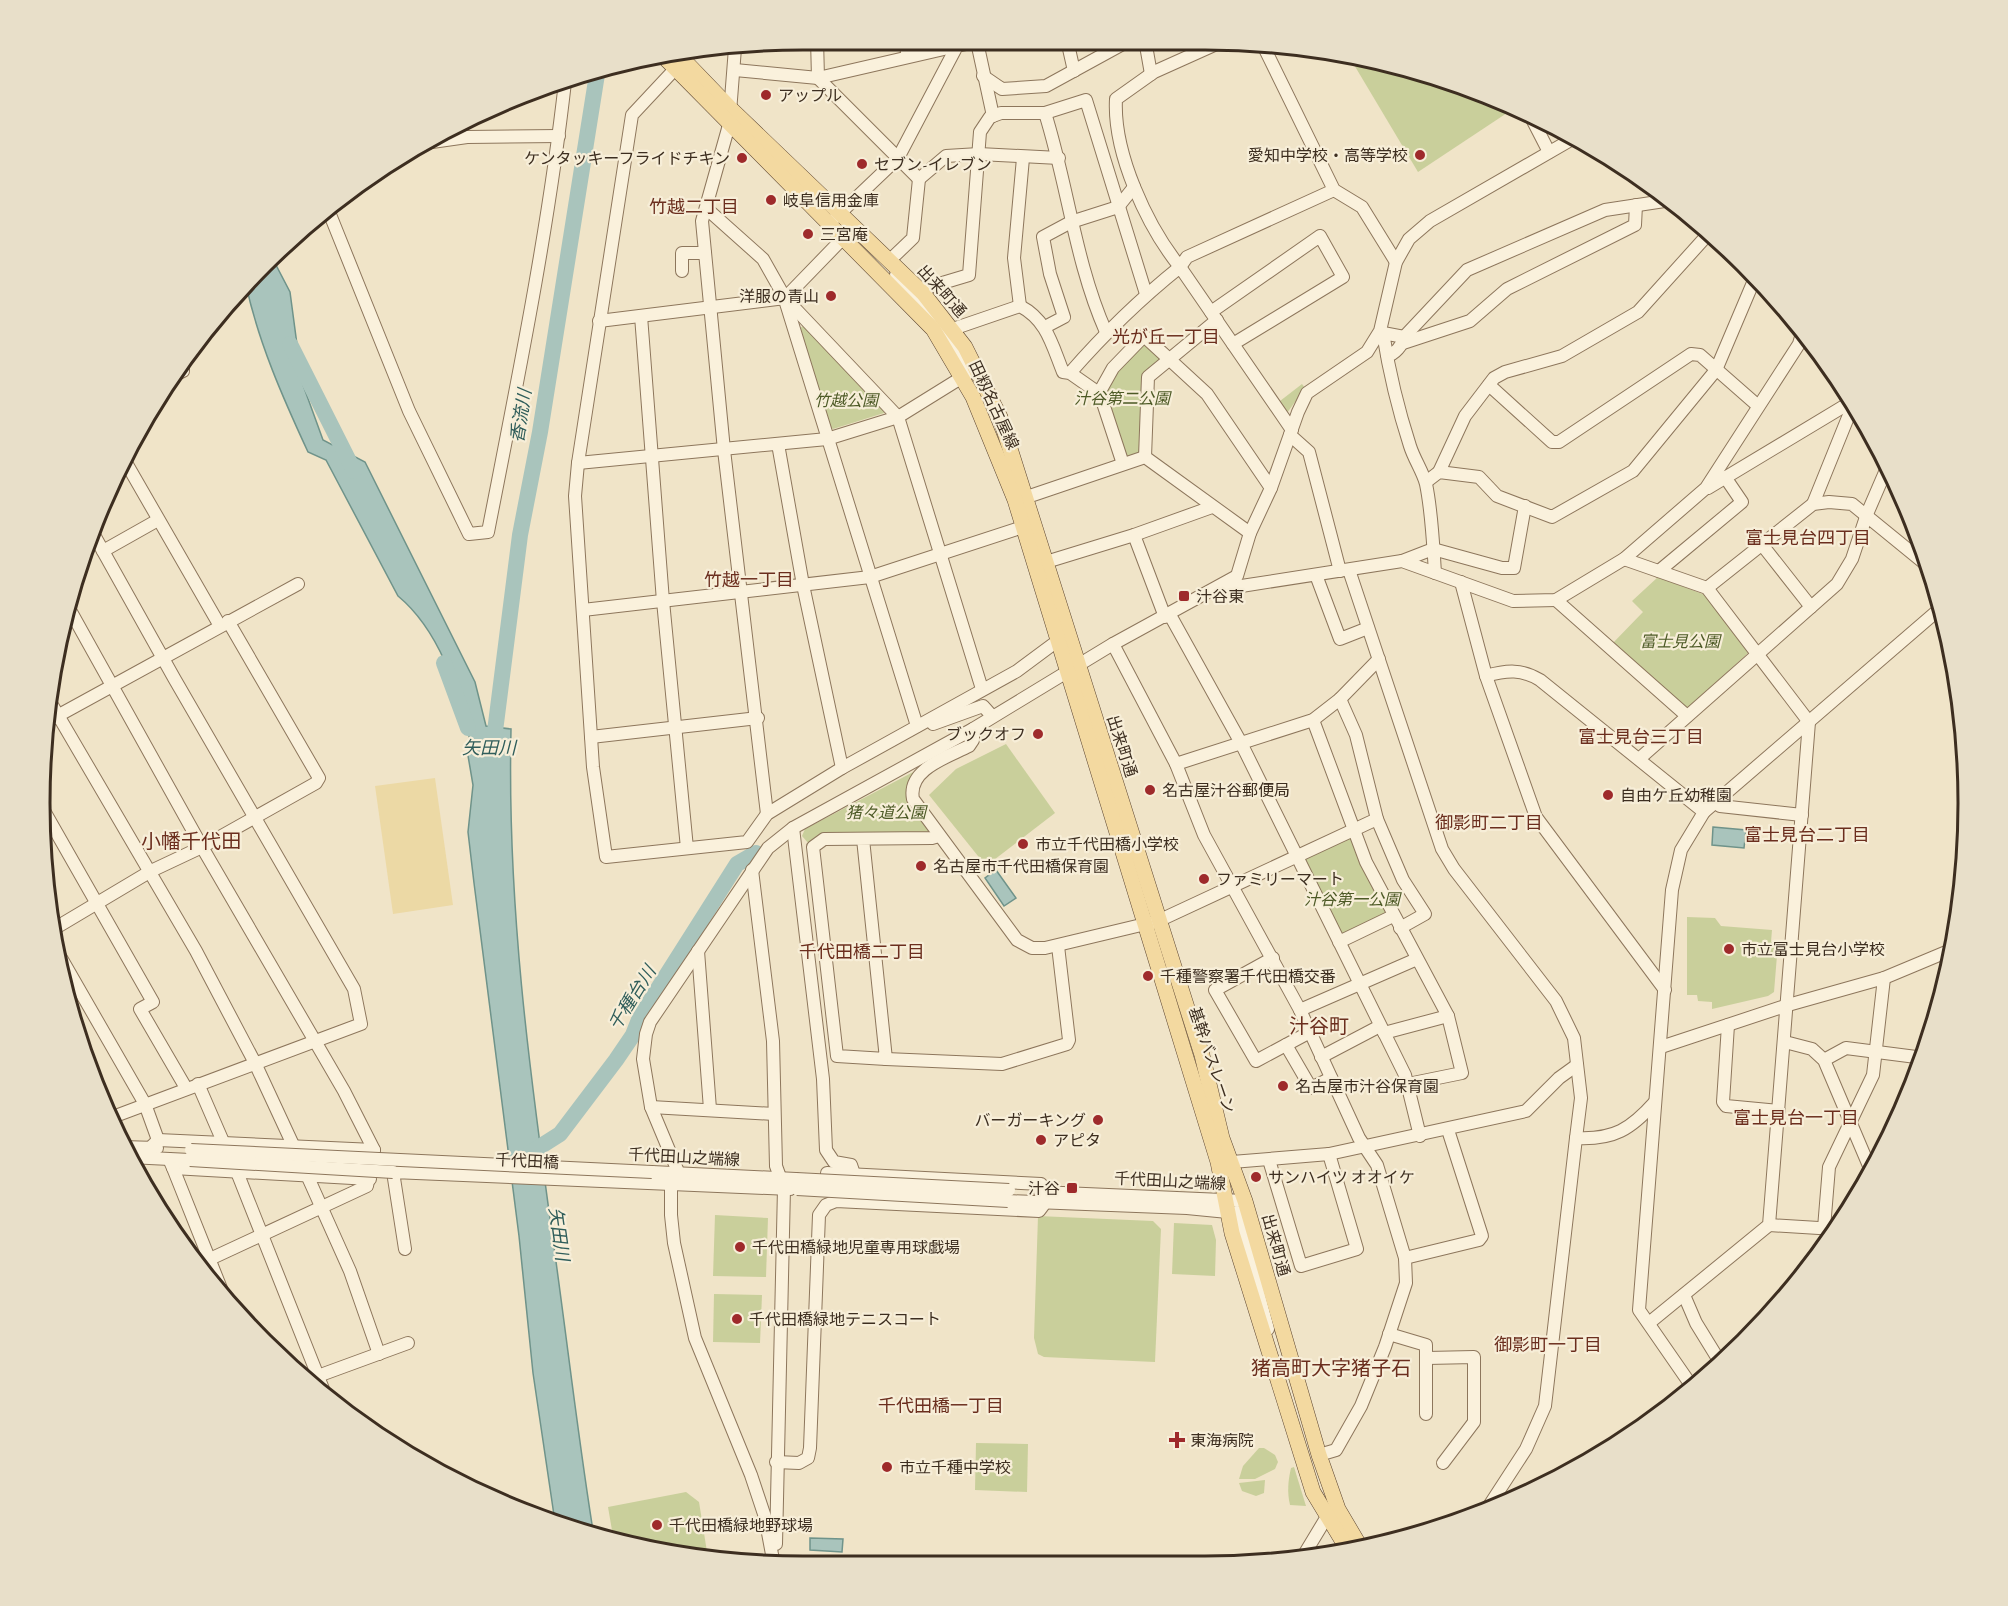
<svg xmlns="http://www.w3.org/2000/svg" width="2008" height="1606" viewBox="0 0 2008 1606" font-family="'Crimson Pro','Noto Sans JP',serif">
<style>
.green{fill:#c9cf9b}
.sand{fill:#ecd9a5}
.water{fill:#a9c4bc;stroke:#6f938a;stroke-width:1.5}
.lines{fill:none;stroke-linecap:round;stroke-linejoin:round}
.river{stroke:#a9c4bc;stroke-width:16}
.minor-casing{stroke:#8d765c;stroke-width:14}
.major-casing{stroke:#5b4430;stroke-width:16}
.minor{stroke:#faf1dc;stroke-width:12}
.major{stroke:#f3d9a0;stroke-width:15}
.minor-bridge-casing{stroke:#8d765c;stroke-width:14;stroke-linecap:butt}
.minor-bridge{stroke:#faf1dc;stroke-width:12}
.poi-dot{fill:#9e2a2b;stroke:#f7eed8;stroke-width:2}
.labels{text-anchor:middle;dominant-baseline:central;stroke-width:4.5;stroke-linejoin:round;paint-order:stroke}
.poi-label{font-size:16px;fill:#3d2e20;stroke:#f7eed8;text-anchor:start}
.street-label{font-size:16px;fill:#3d2e20;stroke:#f7eed8}
.park-label{font-size:16px;font-style:italic;fill:#4d5a26;stroke:#f7eed8}
.neighbourhood-label{font-size:18px;fill:#6b2e1e;stroke:#f7eed8}
.water-label{font-size:18px;font-style:italic;fill:#2f5d5a;stroke:#f7eed8}
.quarter-label{font-size:20px;fill:#6b2e1e;stroke:#f7eed8}
.rim{fill:none;stroke:#3d2e20;stroke-width:3}
</style>
<rect width="100%" height="100%" fill="#f0e4c8"/>
<g class="green">
<polygon points="1347,53 1497,97 1510,111 1418,172"/>
<polygon points="803,326 885,408 884,413 833,429 830,427 799,329"/>
<polygon points="1142,341 1161,357 1160,363 1144,375 1141,455 1126,460 1099,395"/>
<polygon points="1302,384 1305,388 1287,413 1280,401"/>
<polygon points="1658,577 1705,595 1748,653 1687,709 1611,645 1643,612 1632,601"/>
<polygon points="1006,744 1055,813 986,866 929,795 956,769"/>
<polygon points="917,770 909,779 907,791 931,831 928,835 810,845 802,836 805,829"/>
<polygon points="1349,838 1353,840 1387,912 1386,916 1341,936 1306,863 1306,859"/>
<polygon points="1687,917 1715,918 1721,926 1772,930 1771,942 1778,943 1774,992 1768,996 1712,1009 1712,1002 1698,1001 1697,995 1687,995"/>
<polygon points="715,1215 768,1218 766,1277 713,1276"/>
<polygon points="1038,1216 1153,1221 1161,1229 1155,1362 1044,1357 1038,1354 1034,1338"/>
<polygon points="1174,1223 1212,1225 1216,1240 1215,1276 1172,1274"/>
<polygon points="714,1294 762,1295 760,1343 713,1342"/>
<polygon points="976,1443 1028,1444 1027,1492 975,1490"/>
<polygon points="1259,1448 1264,1448 1275,1455 1278,1462 1275,1469 1255,1479 1239,1479 1243,1466"/>
<path d="M1294,1467L1306,1506L1290,1505C1287,1492 1288,1481 1291,1468Z"/>
<polygon points="1265,1480 1264,1493 1256,1496 1242,1491 1239,1483"/>
<polygon points="686,1492 699,1502 708,1558 614,1542 608,1507"/>
</g>
<polygon class="sand" points="435,778 453,905 393,914 375,786"/>
<g class="water">
<path d="M274,254L276,265L290,292L302,382L323,440L365,462L475,682L486,726L511,729C507,903 529,1068 553,1240C567,1339 578,1438 594,1537L555,1522L533,1373L519,1236L474,883L468,832L473,785L466,744L470,740C458,689 439,630 398,596L326,460L308,452C283,398 259,344 246,285L263,263Z"/>
<polygon points="1713,827 1746,830 1744,848 1712,845"/>
<polygon points="996,870 1016,898 1004,906 985,878"/>
<polygon points="810,1538 843,1539 842,1552 810,1550"/>
</g>
<g class="lines">
<g class="river">
<polyline points="290,344 354,471"/>
<polyline points="444,663 468,728"/>
<polyline points="489,748 494,739 520,535 540,432 598,68"/>
<polyline points="530,1153 560,1134 616,1060 633,1035 640,1017 737,864 756,853"/>
</g>
<defs>
<g id="minor">
<polyline points="817,39 818,78 919,179 946,156 979,154 1059,158"/>
<polyline points="904,39 908,56"/>
<polyline points="1067,40 1074,71"/>
<polyline points="1145,40 1151,74"/>
<path d="M1223,41L1154,72L1116,99C1113,153 1147,226 1180,267L1187,257L1334,190"/>
<polyline points="1261,41 1334,190 1362,207 1396,262"/>
<polyline points="977,42 993,116"/>
<polyline points="735,48 729,125 702,221 724,450 767,814"/>
<polyline points="675,69 632,115 578,463 575,496 593,767 606,857 747,842 767,814 842,768 1017,671 1056,642"/>
<polyline points="735,70 818,78 957,46"/>
<polyline points="983,76 1002,89 1046,86 1130,40"/>
<path d="M1045,113C1068,186 1075,262 1106,332"/>
<polyline points="1530,115 1549,152"/>
<polyline points="418,144 467,137 559,136"/>
<polyline points="707,209 763,259 785,298 898,417 982,689"/>
<path d="M329,212L409,411L469,534L488,532C517,383 548,233 565,82"/>
<polyline points="835,218 898,158 957,46 985,40"/>
<polyline points="889,261 913,238 919,179"/>
<polyline points="682,271 682,253 705,253"/>
<polyline points="896,275 970,367"/>
<polyline points="923,293 929,287 969,275 980,132 990,117 1001,113 1045,113 1086,100 1146,294"/>
<polyline points="785,300 917,726"/>
<polyline points="1020,306 1014,258 1023,158"/>
<polyline points="1211,312 1320,236 1343,277 1233,344"/>
<polyline points="641,316 663,601 687,848"/>
<polyline points="599,321 785,298 848,233"/>
<polyline points="1045,327 1064,317 1050,274 1043,237 1071,222 1118,207 1134,187"/>
<path d="M944,332L1020,306C1047,320 1052,345 1063,372L1070,373L1100,394L1123,464"/>
<polyline points="1404,337 1467,270 1605,210 1671,200"/>
<polyline points="1403,343 1470,321 1507,289 1635,225 1636,205"/>
<path d="M1387,356C1395,354 1402,346 1404,337L1383,333C1389,371 1398,409 1410,446C1414,459 1423,472 1426,484C1432,513 1433,543 1435,573"/>
<path d="M1070,373C1104,334 1140,299 1180,267L1292,430"/>
<polyline points="177,374 183,371 183,367"/>
<polyline points="1489,385 1552,442 1559,442 1691,354 1700,355 1757,405"/>
<polyline points="1099,393 1113,368 1144,336 1207,394 1271,488"/>
<polyline points="1290,435 1309,452 1340,571"/>
<polyline points="778,444 803,585 842,768"/>
<polyline points="1145,457 1148,377 1217,320"/>
<polyline points="125,461 220,626"/>
<polyline points="578,463 827,439 898,417 977,368"/>
<polyline points="1439,472 1465,416 1494,378 1505,372 1562,356 1638,312 1711,231"/>
<polyline points="1426,482 1439,472 1479,477 1497,496 1552,517 1633,471 1716,370 1755,278"/>
<polyline points="1708,488 1851,402"/>
<polyline points="1027,497 1145,457 1250,533"/>
<polyline points="1813,504 1853,405"/>
<polyline points="94,535 174,678 354,989 361,1024 110,1118"/>
<polyline points="1134,535 1165,617"/>
<polyline points="1763,546 1811,607"/>
<polyline points="103,551 158,520"/>
<polyline points="1624,559 1707,588 1809,722 1769,1225 1649,1323"/>
<polyline points="1402,561 1433,549 1502,568 1514,568 1525,506"/>
<polyline points="1046,562 1134,535 1212,507"/>
<polyline points="1349,570 1442,849 1454,869 1556,1001 1574,1038 1581,1098 1576,1138"/>
<polyline points="1659,571 1742,502 1725,477"/>
<polyline points="1316,575 1340,639 1368,628"/>
<polyline points="1461,582 1486,676 1536,817 1665,990"/>
<polyline points="1222,585 1235,587 1402,561 1513,601 1556,600 1624,559 1706,488 1799,344 1803,330"/>
<polyline points="1707,588 1813,504 1829,502 1852,504 1928,566"/>
<polyline points="1556,600 1687,716"/>
<polyline points="66,603 202,847 344,1091 374,1150 367,1186 210,1259"/>
<polyline points="583,610 870,577 1023,527"/>
<polyline points="1170,615 1241,743 1405,1075 1420,1136"/>
<polyline points="1113,644 1176,764 1204,835 1300,1010 1359,1138 1377,1165 1405,1258 1406,1283 1385,1347 1361,1406 1336,1450 1319,1455"/>
<path d="M1486,676C1507,670 1522,669 1540,680L1704,812"/>
<polyline points="52,705 196,951 255,1063 294,1147"/>
<polyline points="50,720 298,584"/>
<polyline points="1313,720 1366,862 1448,1016 1462,1073 1408,1084"/>
<polyline points="933,724 983,706 992,716"/>
<path d="M973,729V740L969,746C948,757 907,769 913,799L1017,940L1032,948H1045L1158,921L1377,819L1356,735L1340,699"/>
<polyline points="591,737 758,718"/>
<polyline points="1639,759 1837,584 1852,559 1867,514 1889,463"/>
<polyline points="1176,764 1313,720 1340,699 1379,659"/>
<polyline points="39,802 153,1002 140,1009 186,1088"/>
<polyline points="1715,802 1720,806 1802,815"/>
<polyline points="1377,819 1403,880 1425,914 1400,928"/>
<polyline points="793,828 823,1079 826,1150 834,1162 851,1165 854,1174"/>
<polyline points="863,839 886,1059 837,1056 813,847 824,839 932,838 939,836"/>
<polyline points="752,870 773,1041 776,1166 784,1188 776,1544"/>
<polyline points="52,930 151,871 202,847 316,783 319,778 228,621"/>
<polyline points="1954,940 1963,876"/>
<polyline points="1339,942 1393,916"/>
<polyline points="53,944 145,1104 158,1140 151,1147"/>
<polyline points="698,951 710,1109"/>
<polyline points="1273,958 1215,990 1256,1061 1310,1032"/>
<polyline points="1300,1010 1417,959"/>
<polyline points="1728,1025 1723,1102 1726,1106 1779,1111"/>
<polyline points="1384,1033 1448,1016"/>
<polyline points="1785,1042 1812,1049 1824,1060 1872,1173"/>
<polyline points="1286,1045 1311,1088 1331,1078"/>
<polyline points="1661,1047 1788,1005 1884,978 1951,950"/>
<polyline points="1321,1057 1380,1026"/>
<polyline points="886,1059 1002,1064 1067,1044 1069,1040 1058,946"/>
<polyline points="1824,1060 1846,1048 1924,1058"/>
<polyline points="198,1084 224,1144"/>
<polyline points="651,1107 774,1114"/>
<polyline points="158,1140 374,1150"/>
<polyline points="122,1147 157,1148"/>
<polyline points="129,1157 190,1160"/>
<polyline points="169,1159 173,1168 370,1179"/>
<polyline points="1269,1160 1301,1266 1357,1249 1329,1154"/>
<polyline points="1232,1162 1329,1154 1526,1111 1559,1078 1577,1065"/>
<polyline points="173,1168 228,1306"/>
<polyline points="237,1172 327,1399"/>
<polyline points="652,1172 796,1179"/>
<polyline points="307,1175 350,1271 379,1354"/>
<polyline points="827,1189 827,1173 1041,1184 1046,1192"/>
<polyline points="1040,1192 1245,1201"/>
<polyline points="1008,1201 1187,1208 1248,1214"/>
<polyline points="1237,1212 1268,1329"/>
<polyline points="1769,1225 1835,1229"/>
<polyline points="1824,1228 1829,1167 1873,1075 1884,978"/>
<polyline points="405,1249 393,1172 790,1189"/>
<polyline points="1405,1258 1479,1240 1482,1236 1448,1130"/>
<polyline points="1684,1295 1696,1323 1720,1362"/>
<polyline points="1389,1334 1426,1345 1426,1414"/>
<polyline points="1427,1358 1474,1357 1474,1422 1443,1463"/>
<polyline points="307,1380 408,1343"/>
<polyline points="1693,1388 1639,1310 1672,890 1681,850 1704,812 1943,606"/>
<polyline points="776,1462 799,1463 808,1458 810,1448 819,1215 826,1205 836,1201 1039,1211 1045,1203"/>
<path d="M1487,1509L1526,1449L1545,1406L1576,1138C1614,1140 1631,1129 1655,1102"/>
<polyline points="1302,1558 1331,1510"/>
<polyline points="774,1565 765,1517 751,1475 695,1338 674,1243 671,1215 671,1185 679,1174 651,1107 643,1059 646,1034 650,1022 768,848 793,828 973,729 1113,644 1237,576 1250,533 1271,488 1298,412 1307,393 1367,352 1380,331 1396,262 1409,239 1430,221 1574,138"/>
</g>
<g id="major">
<polyline points="679,55 731,109 923,293 965,347 1000,417 1202,1055 1222,1138 1245,1201 1319,1455 1338,1509 1361,1548"/>
<polyline points="664,57 933,329 973,397 1015,500 1218,1162 1232,1233 1313,1492 1348,1550"/>
</g>
</defs>
<use href="#minor" class="minor-casing"/>
<use href="#major" class="major-casing"/>
<use href="#minor" class="minor"/>
<use href="#major" class="major"/>
<defs>
<g id="minor-bridge">
<polyline points="191,1150 652,1172"/>
<polyline points="190,1160 393,1172"/>
<polyline points="796,1179 1009,1190"/>
<polyline points="797,1189 1008,1201"/>
</g>
</defs>
<use href="#minor-bridge" class="minor-bridge-casing"/>
<use href="#minor-bridge" class="minor-bridge"/>
</g>
<g class="poi-dot">
<circle cx="766" cy="95" r="6"/>
<circle cx="1420" cy="155" r="6"/>
<circle cx="742" cy="158" r="6"/>
<circle cx="862" cy="164" r="6"/>
<circle cx="771" cy="200" r="6"/>
<circle cx="808" cy="234" r="6"/>
<circle cx="831" cy="296" r="6"/>
<rect x="1178" y="590" width="12" height="12" rx="3"/>
<circle cx="1038" cy="734" r="6"/>
<circle cx="1150" cy="790" r="6"/>
<circle cx="1608" cy="795" r="6"/>
<circle cx="1023" cy="844" r="6"/>
<circle cx="921" cy="866" r="6"/>
<circle cx="1204" cy="879" r="6"/>
<circle cx="1729" cy="949" r="6"/>
<circle cx="1148" cy="976" r="6"/>
<circle cx="1283" cy="1086" r="6"/>
<circle cx="1098" cy="1120" r="6"/>
<circle cx="1041" cy="1140" r="6"/>
<circle cx="1256" cy="1177" r="6"/>
<rect x="1066" y="1182" width="12" height="12" rx="3"/>
<circle cx="740" cy="1247" r="6"/>
<circle cx="737" cy="1319" r="6"/>
<path d="M1174 1431h6v6h6v6h-6v6h-6v-6h-6v-6h6z"/>
<circle cx="887" cy="1467" r="6"/>
<circle cx="657" cy="1525" r="6"/>
</g>
<g class="labels">
<g class="poi-label">
<text x="778" y="95">アップル</text>
<text x="1408" y="155" text-anchor="end">愛知中学校・高等学校</text>
<text x="730" y="158" text-anchor="end">ケンタッキーフライドチキン</text>
<text x="874" y="164">セブン-イレブン</text>
<text x="783" y="200">岐阜信用金庫</text>
<text x="820" y="234">三宮庵</text>
<text x="819" y="296" text-anchor="end">洋服の青山</text>
<text x="1196" y="596">汁谷東</text>
<text x="1026" y="734" text-anchor="end">ブックオフ</text>
<text x="1162" y="790">名古屋汁谷郵便局</text>
<text x="1620" y="795">自由ケ丘幼稚園</text>
<text x="1035" y="844">市立千代田橋小学校</text>
<text x="933" y="866">名古屋市千代田橋保育園</text>
<text x="1216" y="879">ファミリーマート</text>
<text x="1741" y="949">市立富士見台小学校</text>
<text x="1160" y="976">千種警察署千代田橋交番</text>
<text x="1295" y="1086">名古屋市汁谷保育園</text>
<text x="1086" y="1120" text-anchor="end">バーガーキング</text>
<text x="1053" y="1140">アピタ</text>
<text x="1268" y="1177">サンハイツ オオイケ</text>
<text x="1060" y="1188" text-anchor="end">汁谷</text>
<text x="752" y="1247">千代田橋緑地児童専用球戯場</text>
<text x="749" y="1319">千代田橋緑地テニスコート</text>
<text x="1190" y="1440">東海病院</text>
<text x="899" y="1467">市立千種中学校</text>
<text x="669" y="1525">千代田橋緑地野球場</text>
</g>
<g class="street-label">
<text transform="translate(942 291) rotate(48)">出来町通</text>
<text transform="translate(994 405) rotate(65)">田籾名古屋線</text>
<text transform="translate(1122 746) rotate(72)">出来町通</text>
<text transform="translate(1212 1060) rotate(71)">基幹バスレーン</text>
<text transform="translate(684 1157) rotate(3)">千代田山之端線</text>
<text transform="translate(527 1161) rotate(3)">千代田橋</text>
<text transform="translate(1170 1181) rotate(3)">千代田山之端線</text>
<text transform="translate(1276 1245) rotate(74)">出来町通</text>
</g>
<g class="park-label">
<text x="1122" y="398">汁谷第二公園</text>
<text x="846" y="400">竹越公園</text>
<text x="1680" y="641">富士見公園</text>
<text x="886" y="812">猪々道公園</text>
<text x="1352" y="899">汁谷第一公園</text>
</g>
<g class="neighbourhood-label">
<text x="694" y="207">竹越二丁目</text>
<text x="1166" y="337">光が丘一丁目</text>
<text x="1808" y="538">富士見台四丁目</text>
<text x="749" y="580">竹越一丁目</text>
<text x="1641" y="737">富士見台三丁目</text>
<text x="1489" y="823">御影町二丁目</text>
<text x="1807" y="835">富士見台二丁目</text>
<text x="862" y="952">千代田橋二丁目</text>
<text x="1796" y="1118">富士見台一丁目</text>
<text x="1548" y="1345">御影町一丁目</text>
<text x="941" y="1406">千代田橋一丁目</text>
</g>
<g class="water-label">
<text transform="translate(521 416) rotate(-81)">香流川</text>
<text x="489" y="748">矢田川</text>
<text transform="translate(632 998) rotate(-58)">千種台川</text>
<text transform="translate(559 1234) rotate(82)">矢田川</text>
</g>
<g class="quarter-label">
<text x="191" y="841">小幡千代田</text>
<text x="1319" y="1026">汁谷町</text>
<text x="1331" y="1368">猪高町大字猪子石</text>
</g>
</g>
<path d="M0 0H2008V1606H0ZM803 50H1205A753 753 0 0 1 1958 803V803A753 753 0 0 1 1205 1556H803A753 753 0 0 1 50 803V803A753 753 0 0 1 803 50Z" fill="#e8dfc9" fill-rule="evenodd"/>
<path class="rim" d="M803 50H1205A753 753 0 0 1 1958 803V803A753 753 0 0 1 1205 1556H803A753 753 0 0 1 50 803V803A753 753 0 0 1 803 50Z"/>
</svg>
